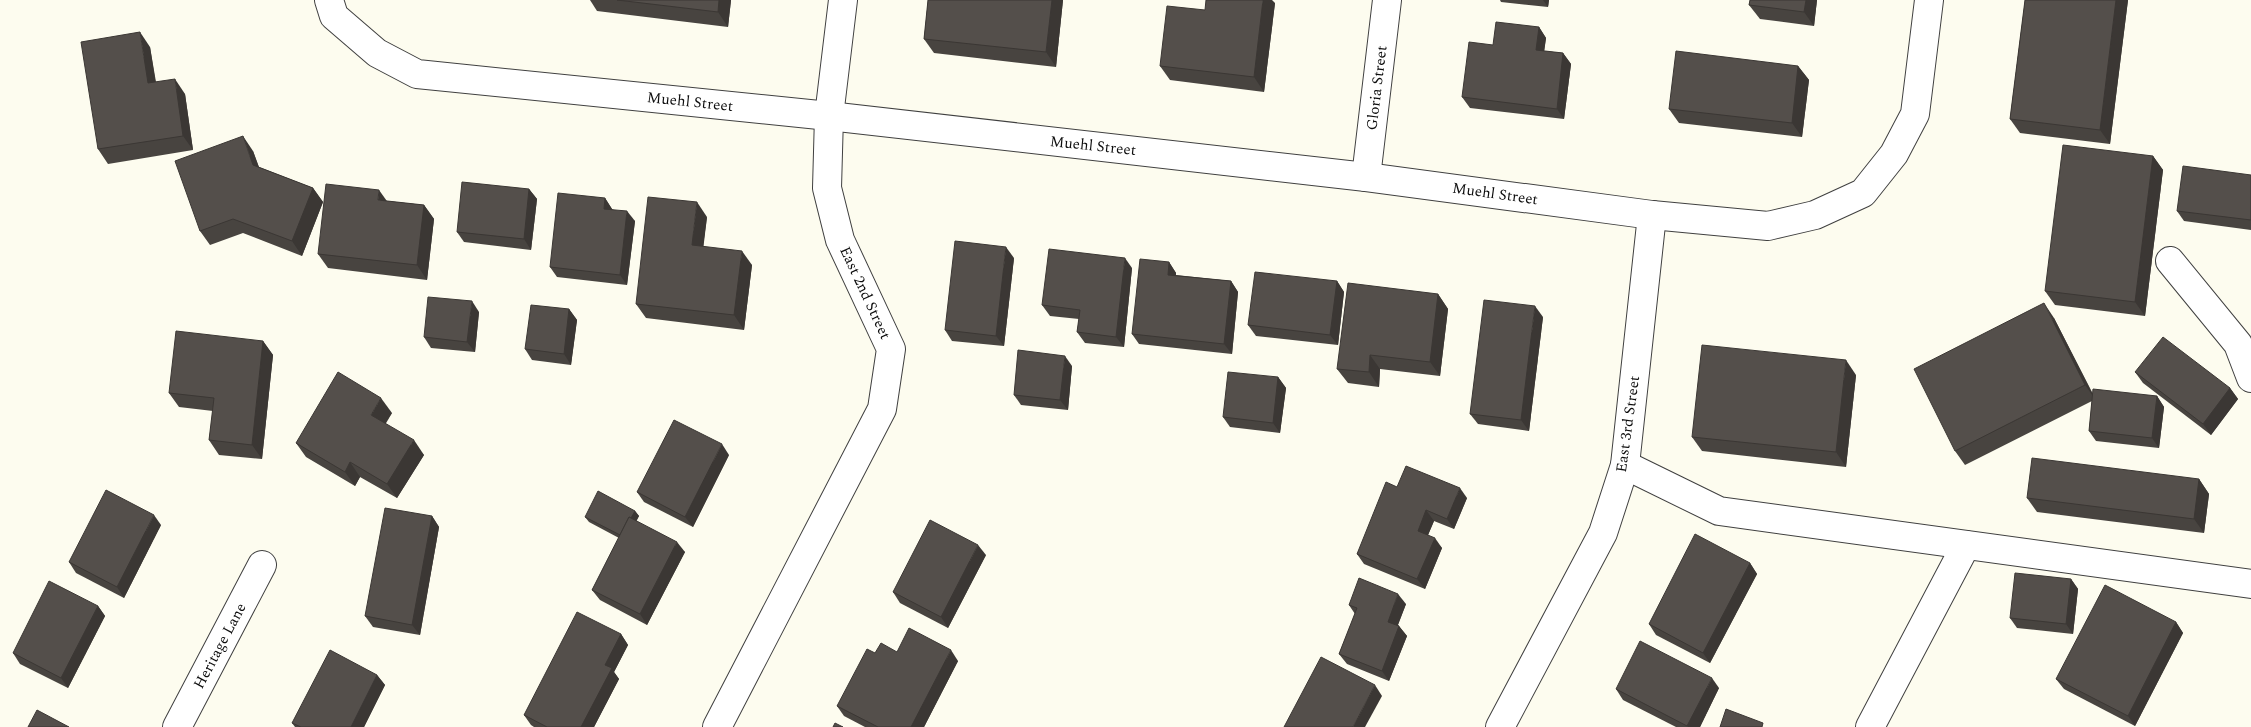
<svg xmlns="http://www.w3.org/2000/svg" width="2251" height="727" viewBox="0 0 2251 727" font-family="Spectral,serif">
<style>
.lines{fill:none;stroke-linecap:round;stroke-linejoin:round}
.minor-casing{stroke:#404040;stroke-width:30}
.minor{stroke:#fff;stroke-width:28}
.wall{fill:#484440}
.shaded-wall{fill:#3b3734}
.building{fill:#544f4b;stroke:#3b3734}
.labels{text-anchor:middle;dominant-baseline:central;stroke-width:5;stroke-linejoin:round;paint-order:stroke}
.street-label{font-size:15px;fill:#0d0d0d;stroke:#fff}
</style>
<rect width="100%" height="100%" fill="#fdfcef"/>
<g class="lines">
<defs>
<g id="minor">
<polyline points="329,0 334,16 377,53 417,74 829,116 1366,177 1652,215 1768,226 1815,215 1863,193 1894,154 1915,114 1929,0"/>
<polyline points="1366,177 1387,0"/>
<polyline points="2170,261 2238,344 2251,378"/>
<polyline points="1625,465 1719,511 2251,584"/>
<polyline points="177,727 262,565"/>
<polyline points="717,727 882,409 891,349 840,240 827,188 829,116 843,0"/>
<polyline points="1500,727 1603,533 1625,465 1652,215"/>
<polyline points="1870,727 1966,545"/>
</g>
</defs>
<use href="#minor" class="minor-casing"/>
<use href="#minor" class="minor"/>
</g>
<g class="wall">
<polygon points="590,0 731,0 728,27 597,11"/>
<polygon points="928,0 1063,0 1056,67 934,53 924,39"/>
<polygon points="1500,0 1549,0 1548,7 1501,2"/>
<polygon points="1750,0 1817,0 1814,26 1760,19 1749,5"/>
<polygon points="2025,0 2128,0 2110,144 2020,133 2010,119"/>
<polygon points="1275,3 1264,92 1170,80 1160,66 1205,10"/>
<polygon points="1539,27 1546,38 1544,51 1563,53 1571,64 1564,119 1470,108 1462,97 1493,45"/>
<polygon points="150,47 156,82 185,94 193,150 108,164 98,149"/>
<polygon points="1798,66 1809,80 1802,137 1679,123 1669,109"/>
<polygon points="253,151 259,167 313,188 323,202 302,256 243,233 210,245 200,231"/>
<polygon points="2153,156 2163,170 2145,316 2055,305 2045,291"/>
<polygon points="2251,175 2251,230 2184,221 2177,211"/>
<polygon points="529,189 537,199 531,250 464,242 457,232"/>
<polygon points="605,198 612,209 635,221 627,285 557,277 550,267"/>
<polygon points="387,201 424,205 434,219 427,280 328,268 318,254"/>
<polygon points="707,217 703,246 752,265 744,330 646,318 636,304"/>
<polygon points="1014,258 1004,346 952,341 945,330"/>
<polygon points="1169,262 1176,273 1176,275 1231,281 1238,292 1232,354 1139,344 1132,334"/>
<polygon points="1132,268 1124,347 1085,343 1077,332 1079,319 1050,316 1042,305"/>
<polygon points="1337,281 1344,292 1338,345 1256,336 1248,325"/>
<polygon points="1438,294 1448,309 1440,376 1380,369 1379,387 1348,383 1337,369"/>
<polygon points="569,309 577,320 571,365 532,360 525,349"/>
<polygon points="479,312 475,352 431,348 424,337"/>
<polygon points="1543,317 1529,431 1478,424 1470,414"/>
<polygon points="2054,318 2093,394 2157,396 2164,407 2159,448 2096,441 2089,431 2092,401 1965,465 1955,451"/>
<polygon points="263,341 273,355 262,459 219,455 209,440 213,411 179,407 169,393"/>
<polygon points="1072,366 1068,410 1021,405 1014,395"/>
<polygon points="2135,372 2230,388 2238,399 2211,435 2143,383"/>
<polygon points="1856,375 1846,467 1702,451 1692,437"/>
<polygon points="1278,377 1286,388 1280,433 1230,427 1223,417"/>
<polygon points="392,413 385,423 424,455 397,498 360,477 355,486 306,457 296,443"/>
<polygon points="729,455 693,527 644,502 637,492"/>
<polygon points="2199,479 2209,494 2204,533 2037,512 2027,498"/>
<polygon points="1397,487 1467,498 1454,529 1434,521 1428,535 1442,548 1425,589 1364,564 1357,554"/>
<polygon points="635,511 639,516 636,521 685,552 647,625 600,600 592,590 619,538 589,522 585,517"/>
<polygon points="432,516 439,527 420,635 373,627 365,616"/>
<polygon points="161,525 124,598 76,573 69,562"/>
<polygon points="986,555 948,628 900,603 893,592"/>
<polygon points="1750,563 1757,574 1710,663 1656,635 1649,624"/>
<polygon points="2071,579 2078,589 2073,634 2017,628 2010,618"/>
<polygon points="1406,604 1398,625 1407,636 1389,681 1347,664 1339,654 1355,614 1349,605"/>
<polygon points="98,606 105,616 68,688 20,664 13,653"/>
<polygon points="2176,622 2183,633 2135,726 2064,689 2056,679"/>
<polygon points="621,634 628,645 614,672 619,679 594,727 534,727 531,725 524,715"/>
<polygon points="897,652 958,661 924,727 865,727 844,716 837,706 875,653"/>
<polygon points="377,675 385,685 364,727 295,727 292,723"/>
<polygon points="1719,688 1700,727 1676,727 1623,700 1616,689"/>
</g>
<g class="shaded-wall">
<polygon points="719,0 731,0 728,27 718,12"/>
<polygon points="1052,0 1063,0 1056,67 1046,52"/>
<polygon points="1263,0 1272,0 1275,3 1264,92 1254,77"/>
<polygon points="1543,0 1549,0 1548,7"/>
<polygon points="1806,0 1817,0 1814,26 1804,12"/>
<polygon points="2116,0 2128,0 2110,144 2100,130"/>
<polygon points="1539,27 1546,38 1543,60 1536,50"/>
<polygon points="140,32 150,47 158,98 148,83"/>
<polygon points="1563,53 1571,64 1564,119 1557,109"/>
<polygon points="1798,66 1809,80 1802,137 1792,123"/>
<polygon points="175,79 185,94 193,150 183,136"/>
<polygon points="243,136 253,151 263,179 253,165"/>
<polygon points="2153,156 2163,170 2145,316 2135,302"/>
<polygon points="313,188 323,202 302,256 292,241"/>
<polygon points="529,189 537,199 531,250 524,239"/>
<polygon points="379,190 389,204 378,200"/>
<polygon points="605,198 612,209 612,219 604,209"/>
<polygon points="697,202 707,217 702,259 692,245"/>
<polygon points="424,205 434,219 427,280 417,265"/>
<polygon points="627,211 635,221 627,285 620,275"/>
<polygon points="1006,247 1014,258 1004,346 996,336"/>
<polygon points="742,251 752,265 744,330 734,315"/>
<polygon points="1125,258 1132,268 1124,347 1116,337"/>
<polygon points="1169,262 1176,273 1175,285 1168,275"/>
<polygon points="1231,281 1238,292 1232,354 1224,344"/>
<polygon points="1337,281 1344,292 1338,345 1330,335"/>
<polygon points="1438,294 1448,309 1440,376 1430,362"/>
<polygon points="472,301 479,312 475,352 467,342"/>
<polygon points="2044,303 2054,318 2095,399 2085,385"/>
<polygon points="1535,306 1543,317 1529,431 1521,420"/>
<polygon points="569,309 577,320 571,365 564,354"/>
<polygon points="263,341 273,355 262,459 252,445"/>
<polygon points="1370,355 1380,369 1379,387 1369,372"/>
<polygon points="1065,356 1072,366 1068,410 1060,400"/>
<polygon points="1846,360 1856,375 1846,467 1836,452"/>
<polygon points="1278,377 1286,388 1280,433 1273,423"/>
<polygon points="2230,388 2238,399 2211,435 2203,424"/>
<polygon points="2157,396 2164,407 2159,448 2152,438"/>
<polygon points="381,398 392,413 382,430 371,415"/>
<polygon points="414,440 424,455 397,498 387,484"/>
<polygon points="722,444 729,455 693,527 685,517"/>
<polygon points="350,462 360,477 355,486 345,472"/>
<polygon points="2199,479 2209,494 2204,533 2194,519"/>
<polygon points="1460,488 1467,498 1454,529 1447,519"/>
<polygon points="1426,510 1434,521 1425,542 1418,531"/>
<polygon points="635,511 639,516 626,542 622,536"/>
<polygon points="154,515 161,525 124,598 117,587"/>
<polygon points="432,516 439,527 420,635 412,625"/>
<polygon points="1435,538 1442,548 1425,589 1417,579"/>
<polygon points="677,542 685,552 647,625 640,614"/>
<polygon points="978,545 986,555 948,628 941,617"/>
<polygon points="1750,563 1757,574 1710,663 1703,653"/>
<polygon points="2071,579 2078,589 2073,634 2066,624"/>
<polygon points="1398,594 1406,604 1395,632 1388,622"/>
<polygon points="98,606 105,616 68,688 61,678"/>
<polygon points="2176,622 2183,633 2135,726 2128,716"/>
<polygon points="1399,626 1407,636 1389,681 1382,671"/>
<polygon points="621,634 628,645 614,672 619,679 594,727 581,727 605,665"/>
<polygon points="951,650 958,661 924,727 911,727"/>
<polygon points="377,675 385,685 364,727 351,727"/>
<polygon points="1712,678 1719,688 1700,727 1688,727 1687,726"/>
<polygon points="1375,685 1382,696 1365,727 1353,727"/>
</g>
<g class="building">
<polygon points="617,0 719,0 718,12"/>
<polygon points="928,0 1052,0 1046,52 924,39"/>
<polygon points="1206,0 1263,0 1254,77 1160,66 1167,6 1205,10"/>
<polygon points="1750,0 1806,0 1804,12 1749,5"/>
<polygon points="2025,0 2116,0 2100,130 2010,119"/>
<polygon points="1496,22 1539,27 1536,50 1563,53 1557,109 1462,97 1469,42 1493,45"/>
<polygon points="140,32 148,83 175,79 183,136 98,149 81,42"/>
<polygon points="1676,51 1798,66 1792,123 1669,109"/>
<polygon points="243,136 253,165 313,188 292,241 233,219 200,231 175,161"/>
<polygon points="2063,145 2153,156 2135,302 2045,291"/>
<polygon points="2183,166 2251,175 2251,220 2177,211"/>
<polygon points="462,182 529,189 524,239 457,232"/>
<polygon points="326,184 379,190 378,200 424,205 417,265 318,254"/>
<polygon points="558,193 605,198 604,209 627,211 620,275 550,267"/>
<polygon points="648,197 697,202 692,245 742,251 734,315 636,304"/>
<polygon points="955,241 1006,247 996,336 945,330"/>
<polygon points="1049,249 1125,258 1116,337 1077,332 1080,310 1042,305"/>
<polygon points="1140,259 1169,262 1168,275 1231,281 1224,344 1132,334"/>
<polygon points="1255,272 1337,281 1330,335 1248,325"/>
<polygon points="1348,283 1438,294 1430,362 1370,355 1369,372 1337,369"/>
<polygon points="428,297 472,301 467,342 424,337"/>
<polygon points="1484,300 1535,306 1521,420 1470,414"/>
<polygon points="2044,303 2085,385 1955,451 1914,369"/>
<polygon points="531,305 569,309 564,354 525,349"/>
<polygon points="176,331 263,341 252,445 209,440 214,398 169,393"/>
<polygon points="2163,337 2230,388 2203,424 2135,372"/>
<polygon points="1702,345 1846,360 1836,452 1692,437"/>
<polygon points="1018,350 1065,356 1060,400 1014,395"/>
<polygon points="338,372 381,398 371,415 414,440 387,484 350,462 345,472 296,443"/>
<polygon points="1228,372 1278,377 1273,423 1223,417"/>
<polygon points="2093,389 2157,396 2152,438 2089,431"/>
<polygon points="674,420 722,444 685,517 637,492"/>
<polygon points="2032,458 2199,479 2194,519 2027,498"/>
<polygon points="1406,466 1460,488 1447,519 1426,510 1418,531 1435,538 1417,579 1357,554 1386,482 1397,487"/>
<polygon points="106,490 154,515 117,587 69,562"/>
<polygon points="598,491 635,511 631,518 629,517 620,535 585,517"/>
<polygon points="385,508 432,516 412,625 365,616"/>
<polygon points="629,517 677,542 640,614 592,590"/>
<polygon points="930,520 978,545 941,617 893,592"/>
<polygon points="1695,534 1750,563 1703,653 1649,624"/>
<polygon points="2015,573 2071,579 2066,624 2010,618"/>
<polygon points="1359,578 1398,594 1388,622 1399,626 1382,671 1339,654 1357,608 1349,605"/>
<polygon points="49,581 98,606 61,678 13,653"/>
<polygon points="2105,585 2176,622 2128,716 2056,679"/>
<polygon points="577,612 621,634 605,665 612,668 581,727 547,727 524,715"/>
<polygon points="909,628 951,650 911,727 878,727 837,706 867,649 875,653 881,643 897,652"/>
<polygon points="1640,641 1712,678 1687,726 1616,689"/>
<polygon points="330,650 377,675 351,727 301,727 292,723"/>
<polygon points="1321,657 1375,685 1353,727 1284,727"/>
<polygon points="1726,709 1763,723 1762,727 1720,727"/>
<polygon points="37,710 69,727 28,727"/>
<polygon points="835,723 843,727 833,727"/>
</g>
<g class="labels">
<g class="street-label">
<text transform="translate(1377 88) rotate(-83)">Gloria Street</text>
<text transform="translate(690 102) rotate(6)">Muehl Street</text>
<text transform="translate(1093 146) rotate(6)">Muehl Street</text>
<text transform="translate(1495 194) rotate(8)">Muehl Street</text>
<text transform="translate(865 293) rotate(65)">East 2nd Street</text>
<text transform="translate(1628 424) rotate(-82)">East 3rd Street</text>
<text transform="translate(220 646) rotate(-62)">Heritage Lane</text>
</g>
</g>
</svg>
